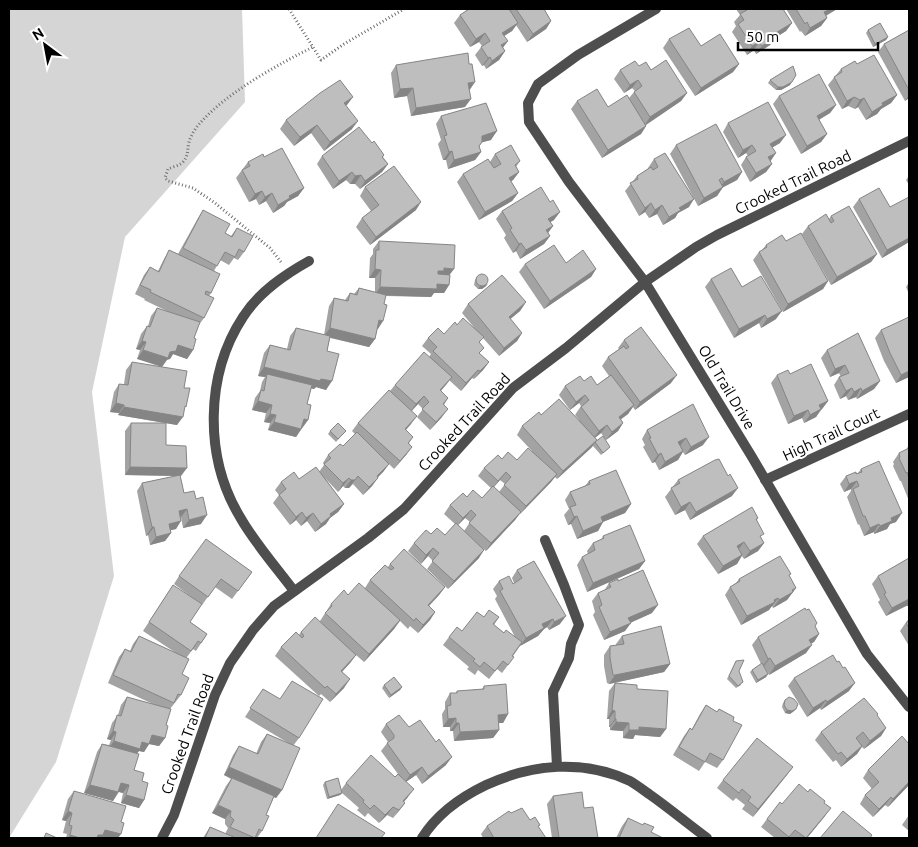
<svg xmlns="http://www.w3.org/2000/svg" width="918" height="847" viewBox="0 0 918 847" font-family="Ubuntu,sans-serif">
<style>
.green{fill:#d5d5d5}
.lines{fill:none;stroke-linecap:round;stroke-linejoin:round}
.path{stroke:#707070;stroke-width:3;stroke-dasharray:1 2.5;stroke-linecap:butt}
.lane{stroke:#4e4e4e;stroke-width:10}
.street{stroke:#4e4e4e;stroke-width:10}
.wall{fill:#a3a3a3;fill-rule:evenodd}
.shaded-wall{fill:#858585}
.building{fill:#bebebe;stroke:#858585}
.labels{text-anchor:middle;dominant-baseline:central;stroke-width:4;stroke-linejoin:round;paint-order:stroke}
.street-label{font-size:15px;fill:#000;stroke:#fff}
</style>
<rect width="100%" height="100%" fill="#fff"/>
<polygon class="green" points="9,9 242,9 245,102 125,237 92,392 114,576 56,762 9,838"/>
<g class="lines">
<g class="path">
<polyline points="289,9 321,60 344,44 404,9"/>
<path d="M281,262L270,248L215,203L193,188L168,181L165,178L168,169C172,167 178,166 182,163C189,156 187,150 189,142C191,135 196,127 201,122C228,92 277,65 313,47"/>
</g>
<polyline class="lane" points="545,540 564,585 579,625 571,644 569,658 553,692"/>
<g class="street">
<polyline points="656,9 578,55 538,84 528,103 529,122 569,182 645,282 752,457 867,654 909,707"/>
<polyline points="765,480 909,414"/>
<path d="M294,591C276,567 254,542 240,517C204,457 205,375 243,317C259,292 284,275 309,261"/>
<polyline points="553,692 557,766"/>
<polyline points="162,838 174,815 215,695 230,663 253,630 274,606 368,538 404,509 513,388 566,348 645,282 696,247 717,235 909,141"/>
<path d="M422,838C437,814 461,797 486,785C532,764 583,759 630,781C637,785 643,790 649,794C669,808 688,824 707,838"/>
</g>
</g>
<g class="wall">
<polygon points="469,9 544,9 551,21 546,29 527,42 516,25 512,31 504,36 503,48 505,51 499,60 486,69 484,65 482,66 475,55 482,46 479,42 470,47 454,23 460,15"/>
<polygon points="736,9 783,9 792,23 786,31 775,38 770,45 756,54 754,50 747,55 732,32 736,26 734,22 740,15"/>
<polygon points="786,9 837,9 826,16 827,18 821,26 805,36 801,31 800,32"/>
<polygon points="868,30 888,37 886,40 873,47 866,33"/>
<polygon points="909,30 909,98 905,101 878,52 884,44"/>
<polygon points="669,39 701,46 739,64 733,72 695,96 663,48"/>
<polygon points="857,64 897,95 891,103 881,109 877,114 866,120 858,107 855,109 848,106 842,109 828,85 841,69"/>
<polygon points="396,65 469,90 465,107 411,116 407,96 394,98 391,73"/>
<polygon points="639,66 651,70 687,93 681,101 646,125 646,126 641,134 602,158 571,109 577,101 608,107 629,98 635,91 632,88 624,93 614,79 620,70"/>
<polygon points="770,80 790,85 781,90 776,90 768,83"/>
<polygon points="779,96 836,105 830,113 819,120 827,134 821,142 801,154 773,104"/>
<polygon points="346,106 352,129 324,151 311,133 294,146 280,129 286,120"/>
<polygon points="441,116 491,140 482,142 479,147 481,152 475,160 448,169 446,160 443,160 438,144 441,140 436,124"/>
<polygon points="728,123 780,143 772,147 770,161 772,164 766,172 750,182 741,165 746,157 748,156 746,153 738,158 723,132"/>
<polygon points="372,143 384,155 383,157 388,164 382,172 360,189 355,184 350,184 346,180 333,189 317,164 322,156"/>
<polygon points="676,145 742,172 737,180 723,187 717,196 698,206 670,154"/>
<polygon points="495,154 520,161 516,167 519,172 513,180 511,181 518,193 512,201 479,220 457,182 463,174 490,162"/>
<polygon points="264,157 304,188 298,196 287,202 284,206 273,213 266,201 259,205 256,199 249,202 236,178 248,162"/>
<polygon points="654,159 689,207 678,213 675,218 663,225 657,214 649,218 645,212 639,216 625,191 637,176 649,168 648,168"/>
<polygon points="909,176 909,185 906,180"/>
<polygon points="365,187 416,210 370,245 356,227 362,218 371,211 360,196"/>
<polygon points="859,199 890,207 909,242 882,258 853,207"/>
<polygon points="550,202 554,220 550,222 553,226 548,233 550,236 544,244 520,259 516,251 513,253 504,238 506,235 496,219 502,211"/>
<polygon points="203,210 225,233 231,236 237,228 244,252 238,260 234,258 229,265 220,260 214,271 211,293 209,296 204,318 198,326 194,338 193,350 187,359 173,354 170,359 137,359 140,350 136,349 141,334 147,326 148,326 151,316 157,308 169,312 144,300 145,299 135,294 144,275 150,267 158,271 164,259 169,250 178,254 198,218"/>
<polygon points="831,216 877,254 871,262 831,285 802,234 808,226 829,219"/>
<polygon points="379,241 450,275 449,285 444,293 434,293 431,297 385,296 375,339 369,347 330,338 327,351 326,390 316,387 314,389 311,388 307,404 308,420 296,437 268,430 270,423 264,422 266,413 252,410 255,398 260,391 262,382 265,377 258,376 264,353 270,345 287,349 290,336 296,328 324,335 329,306 334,298 345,300 350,293 354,294 359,288 375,292 375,278 369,278 370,258 373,254 373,249"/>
<polygon points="786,241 828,281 823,289 783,312 753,260 759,252 762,250 766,245"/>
<polygon points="566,263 596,269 591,277 544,309 519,272 525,264"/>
<polygon points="477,277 486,286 482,289 478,289 474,285 475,280"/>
<polygon points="711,279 742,287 776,319 761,328 759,323 734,338 705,287"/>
<polygon points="908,284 909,284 909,294 906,287"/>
<polygon points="526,302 520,311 510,319 522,333 517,341 499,356 483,338 479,343 480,354 489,362 483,370 474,379 472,378 461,391 449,380 441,391 448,398 444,405 442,417 430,430 417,417 423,409 418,404 412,411 411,424 406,430 413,437 409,443 412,447 406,455 394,469 388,463 389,464 383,472 378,477 372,486 363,495 353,484 349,488 345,488 343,486 338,492 325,478 344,504 338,512 330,518 326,524 315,532 307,521 301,526 296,520 290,525 273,503 279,495 275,490 281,482 299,479 319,472 324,465 323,463 328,455 343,446 355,434 352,431 358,423 390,391 395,385 429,357 431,354 422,346 428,338 444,334 457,325 477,331 462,313 468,304"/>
<polygon points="881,330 909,377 896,383 884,361 875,338"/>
<path d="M624,340L671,383L635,410L633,407L628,414L621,419L623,423L618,431L606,440L601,433L595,438L608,449L601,455L593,446L591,448L557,479L555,477L551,482L520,514V513L515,520L486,551L480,546L479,558L448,589L427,569L433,561L428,556L421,564L408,551L414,543L431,534L445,535L455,524L444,514L450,505L467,497L482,498L491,488L478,476L484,468L502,459L517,460L532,451L517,435L522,426L541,415L579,420L575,415L581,406L579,403L570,410L559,395L565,386L584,381L597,385L609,376L602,366L608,357L619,349L618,348ZM500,480L505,484L499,492L494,487ZM465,518L470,522L464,531L458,525Z"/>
<polygon points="827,350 880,381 874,389 857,399 856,397 848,400 846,396 840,399 834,385 839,377 841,377 839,373 830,377 821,358"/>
<polygon points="132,362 184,388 184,410 177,425 118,415 119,413 110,412 114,392 119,384 124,384 126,370"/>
<polygon points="790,374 828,401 816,417 804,423 802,418 788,424 771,383 777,375"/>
<polygon points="693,404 703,445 685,455 683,452 678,460 659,470 655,462 652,463 643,447 645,445 642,439 647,430"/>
<polygon points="131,423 166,445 181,476 180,476 184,493 201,524 183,528 181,517 176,529 170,530 171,533 165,541 150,545 148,535 146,536 137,491 142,483 175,476 125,475 125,431"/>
<polygon points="330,431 344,433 336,442 328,434"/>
<polygon points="909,445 909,501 901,481 900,481 893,466 894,464 893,462 899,453 906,450"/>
<polygon points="861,469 896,522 890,524 887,529 874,534 874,532 864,536 859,524 858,525 847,497 851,491 851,489 844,492 840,484 846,476 858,473"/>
<polygon points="678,480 732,496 690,520 685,510 675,515 665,497"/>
<polygon points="589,481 631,504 625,513 603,522 598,531 577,539 571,524 568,525 564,515 569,509 565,500 570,492 585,486"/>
<polygon points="758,518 757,520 761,538 764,543 758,551 744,559 742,556 737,564 718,574 697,544 703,536"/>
<polygon points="603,536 645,561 639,569 587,592 577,565 582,557 588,554 587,551 593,543 601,540"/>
<polygon points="909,558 909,606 906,606 886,616 878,602 880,600 872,584 878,576"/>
<polygon points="390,564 445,587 439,595 429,606 435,612 430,620 418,633 410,626 408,629 400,621 394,629 364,662 356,655 350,663 342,672 344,688 330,702 321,694 319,696 275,656 281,647 299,635 301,632 320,621 331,604 348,595 365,588 370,580 388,567"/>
<polygon points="517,570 560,624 549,630 547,627 544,629 538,636 520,646 513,656 508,665 502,673 497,669 489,679 478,670 475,675 467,669 469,667 443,645 449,637 462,631 484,617 499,617 494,625 504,633 515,637 495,599 497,596 493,589 499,581 513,584 514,583 512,578"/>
<polygon points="252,572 232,599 215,587 202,605 174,584 179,576"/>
<polygon points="789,577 796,588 787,600 773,608 772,606 771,607 769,610 741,625 725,595 730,587 736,583 739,579"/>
<polygon points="618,581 652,613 630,623 625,631 604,640 593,615 595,612 592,601 598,593 604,591 609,583"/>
<polygon points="173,585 190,622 207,634 196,651 193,649 187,657 182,674 181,695 170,709 166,725 165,738 159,746 149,744 144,752 139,751 137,753 134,770 142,781 144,800 139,808 121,803 123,793 119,792 113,801 84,793 97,752 102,744 109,745 111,740 107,739 112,723 118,715 121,705 127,697 155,705 108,683 119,657 125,649 130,651 133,644 139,636 176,653 143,631"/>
<polygon points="909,618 909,646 900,631"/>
<polygon points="815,626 819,634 814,642 811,643 806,653 769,675 764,666 768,674 766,677 756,683 750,672 752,670 761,664 752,645 758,637"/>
<polygon points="622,636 670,664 664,672 609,684 607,683 604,666 604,655 610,646 616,645 616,644"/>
<polygon points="736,661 739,671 741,685 736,688 727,679"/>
<polygon points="794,678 849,691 821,710 820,708 807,717 788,686"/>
<polygon points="615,683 637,689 666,729 660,737 635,735 633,739 623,738 623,731 610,730 610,727 609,727 609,719 607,719 609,691"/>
<polygon points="384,685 402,687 400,690 389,698 382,688"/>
<polygon points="484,686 508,714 503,723 499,723 499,730 493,738 454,741 453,731 450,731 450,727 443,727 442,714 445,709 445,702 450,693 456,693 457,691 482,689"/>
<polygon points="263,689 299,738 293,746 282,790 276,798 274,797 266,815 262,831 257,838 203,838 210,827 225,834 228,828 225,824 225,819 212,813 226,786 231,779 224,775 233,755 239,746 256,754 261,742 267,734 290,744 245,717"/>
<polygon points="785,700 794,711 790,714 785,713 782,707 783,703"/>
<polygon points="706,705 733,721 723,760 717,768 705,762 699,771 673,755 684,736 690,728 692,729 700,714"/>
<polygon points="877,716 886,728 881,736 864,749 862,747 857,754 841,767 836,760 833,762 815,740 821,732"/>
<polygon points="386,724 409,727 446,765 422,784 416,775 406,782 408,797 404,802 405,803 393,818 387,815 379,823 368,813 365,817 357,810 359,808 342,793 340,795 327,799 323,785 325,782 341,790 346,783 395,777 398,774 381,751 388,742 381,732"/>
<polygon points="793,767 753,817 742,809 745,805 736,798 733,801 717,788 723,780"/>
<polygon points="868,770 909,785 888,807 885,805 873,817 860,804 865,795 872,789 863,778"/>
<polygon points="74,791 121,822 118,838 66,838 67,834 63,833 66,821 62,820 68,799"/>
<polygon points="808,792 824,803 825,816 807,838 775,838 761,827 767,819 782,804"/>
<polygon points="553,796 584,808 598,838 552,838 547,804"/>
<polygon points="511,813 530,820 538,827 546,838 483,838 481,834 487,826"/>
<polygon points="909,815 909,831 902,825"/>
<polygon points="628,818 651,832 662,838 616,838 622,826"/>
</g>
<g class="shaded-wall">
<polygon points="830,9 837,9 818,20 824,12"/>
<polygon points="827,18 821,26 805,36 810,28"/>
<polygon points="551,21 546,29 527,42 533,34"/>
<polygon points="518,23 512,31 496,41 502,33"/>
<polygon points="792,23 786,31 775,38 770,45 756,54 762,46 774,34"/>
<polygon points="485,33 479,42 470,47 476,39"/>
<polygon points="888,37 886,40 873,47 875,44"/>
<polygon points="508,41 502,49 501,45"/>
<polygon points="759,42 754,50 747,55 752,46"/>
<polygon points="505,51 499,60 486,69 492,61"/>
<polygon points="490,57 484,65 482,66 488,58"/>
<polygon points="739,64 733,72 695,96 701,88"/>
<polygon points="638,80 632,88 624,93 630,85"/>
<polygon points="475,82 469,91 468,83"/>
<polygon points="792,82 790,85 781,90 776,90 778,87"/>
<polygon points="413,88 407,96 394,98 400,89"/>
<polygon points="687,93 681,101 644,126 650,117"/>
<polygon points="897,95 891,103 881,109 877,114 866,120 872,112 882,103"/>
<polygon points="909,95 909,98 905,101"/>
<polygon points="353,97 347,105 339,112 344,103"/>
<polygon points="854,97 848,106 842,109 847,101"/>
<polygon points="864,98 858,107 855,109 860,100"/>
<polygon points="471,99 465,107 411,116 416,108"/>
<polygon points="836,105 830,113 811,124 817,116"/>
<polygon points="358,121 352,129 324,151 330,142"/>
<polygon points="317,125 311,133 294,146 300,137"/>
<polygon points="646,126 641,134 602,158 608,150"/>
<polygon points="497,131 491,140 476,144 482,136"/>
<polygon points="827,134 821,142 801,154 807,146"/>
<polygon points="786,135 780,143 765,152 770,144"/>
<polygon points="752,145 746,153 738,158 743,150"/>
<polygon points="452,151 446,160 443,160 449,152"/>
<polygon points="481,152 475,160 448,169 454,160"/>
<polygon points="776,153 770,162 768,157"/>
<polygon points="388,164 382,172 360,189 365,181"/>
<polygon points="772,164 766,172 750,182 756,173"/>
<polygon points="352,172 346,180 333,189 339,181"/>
<polygon points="519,172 513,180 504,186 509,178"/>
<polygon points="742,172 737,180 718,190 724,182"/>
<polygon points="361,175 355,184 350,184 355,176"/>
<polygon points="723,187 717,196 698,206 704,198"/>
<polygon points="304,188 298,196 287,202 284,206 273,213 278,205 289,196"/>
<polygon points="262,191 256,199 249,202 255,194"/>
<polygon points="272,193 266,201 259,205 265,197"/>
<polygon points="518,193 512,201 479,220 485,212"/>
<polygon points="694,199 689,207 678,213 675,218 663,225 669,217 679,208"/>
<polygon points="421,202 416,210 370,245 376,237"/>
<polygon points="651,203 645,212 639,216 645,208"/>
<polygon points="662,205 657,214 649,218 655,210"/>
<polygon points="560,212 554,220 542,227 548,219"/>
<polygon points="553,226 547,234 546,230"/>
<polygon points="550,236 544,244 520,259 526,250"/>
<polygon points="909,238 909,242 882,258 887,250"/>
<polygon points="521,243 516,251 513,253 519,244"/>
<polygon points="877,254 871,262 831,285 837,277"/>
<polygon points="444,268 454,269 448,277 432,279 438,271"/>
<polygon points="375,269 381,270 375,278 369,278"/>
<polygon points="596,269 591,277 544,309 550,301"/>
<polygon points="828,281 823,289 783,312 788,304"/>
<polygon points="437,284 449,285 444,293 434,293 431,297 375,295 380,287"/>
<polygon points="488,284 486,286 482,289 478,289 480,286"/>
<polygon points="526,302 520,311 503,325 509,317"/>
<polygon points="782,311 776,319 761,328 767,319"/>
<polygon points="765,315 759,323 734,338 739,329"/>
<polygon points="379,320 383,321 378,329 374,328"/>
<polygon points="330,328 375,339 369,347 324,336"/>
<polygon points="522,333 517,341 499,356 504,348"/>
<polygon points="142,341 146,342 140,350 136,349"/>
<polygon points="178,345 193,350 187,359 173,354 170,359 167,360 162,367 137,359 143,350 170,352"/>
<polygon points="489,362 483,370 474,379 480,371"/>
<polygon points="845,365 839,373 830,377 835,369"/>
<polygon points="264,367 321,379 332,381 326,390 316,387 314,389 267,378 267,374 265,377 258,376"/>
<polygon points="478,370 472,378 461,391 466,383"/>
<polygon points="909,371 909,377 896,383 901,375"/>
<polygon points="677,375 671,383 635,410 640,402"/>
<polygon points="452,377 446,385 434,398 440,390"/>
<polygon points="880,381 874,389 857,399 862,391"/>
<polygon points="852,388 846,396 840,399 846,391"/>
<polygon points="861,388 856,397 848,400 854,392"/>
<polygon points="585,395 579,403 570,410 576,402"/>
<polygon points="424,396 418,404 410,412 416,404"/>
<polygon points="258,401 272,405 266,413 252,410"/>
<polygon points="828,401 822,409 814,413 821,409 816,417 804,423 810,415 819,405"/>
<polygon points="116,403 124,405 119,413 110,412"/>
<polygon points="634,405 628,414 613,425 619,417"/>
<polygon points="124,407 183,417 177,425 118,415"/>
<polygon points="448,409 442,417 430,430 436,422"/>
<polygon points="808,410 802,418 788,424 794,416"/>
<polygon points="270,414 276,415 270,423 264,422"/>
<polygon points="417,416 411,424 399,437 405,429"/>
<polygon points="304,419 308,420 302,428 298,427"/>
<polygon points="274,422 301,429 296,437 268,430"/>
<polygon points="623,423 618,431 606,440 612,432"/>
<polygon points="607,425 601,433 593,439 599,431"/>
<polygon points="709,437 703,445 685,455 691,447"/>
<polygon points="686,438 680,446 678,442"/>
<polygon points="597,440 591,448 557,479 563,471"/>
<polygon points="412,447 406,455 394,469 400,461"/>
<polygon points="683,451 678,460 659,470 665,462"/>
<polygon points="661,453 655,462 652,463 658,455"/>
<polygon points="389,464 383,472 371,484 377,476"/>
<polygon points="130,467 187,468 181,476 125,475"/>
<polygon points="506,472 500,480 492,489 498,481"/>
<polygon points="557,474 551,482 520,514 526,506"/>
<polygon points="358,476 349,488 345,488 351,480"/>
<polygon points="349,478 343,486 338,492 343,483"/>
<polygon points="378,478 372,486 363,495 369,487"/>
<polygon points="857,481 851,489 844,492 849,484"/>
<polygon points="738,488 732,496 690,520 696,512"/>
<polygon points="690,502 685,510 675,515 681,507"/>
<polygon points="344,504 338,512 330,518 326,524 315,532 321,524 330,514"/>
<polygon points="631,504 625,513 595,525 601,517"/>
<polygon points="187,509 181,517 179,511"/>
<polygon points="471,510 465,518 457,526 463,518"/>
<polygon points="302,512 296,520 290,525 296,517"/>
<polygon points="521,512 515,520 486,551 491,543"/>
<polygon points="313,513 307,521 301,526 306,518"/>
<polygon points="902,513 896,522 890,524 887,529 874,534 880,526 891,518"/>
<polygon points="207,515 201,524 183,528 189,520"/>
<polygon points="577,516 571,524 568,525 574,517"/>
<polygon points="181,521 176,529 163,532 169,524"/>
<polygon points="603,522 598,531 577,539 583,531"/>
<polygon points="879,524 874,532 864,536 870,528"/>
<polygon points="152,527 154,527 148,535 146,536"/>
<polygon points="171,533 165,541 150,545 156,537"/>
<polygon points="744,542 738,550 737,546"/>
<polygon points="764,543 758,551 744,559 750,551"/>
<polygon points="433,548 428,556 421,564 426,555"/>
<polygon points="484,550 479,558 448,589 454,581"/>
<polygon points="742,555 737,564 718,574 723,566"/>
<polygon points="645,561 639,569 587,592 593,583"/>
<polygon points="445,587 439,595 422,613 428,605"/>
<polygon points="796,588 787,600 773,608 779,600"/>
<polygon points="778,598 769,610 741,625 747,616"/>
<polygon points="909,599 909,606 906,606 886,616 892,608"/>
<polygon points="658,605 652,613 623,626 628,618"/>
<polygon points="435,612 430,620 418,633 423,625"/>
<polygon points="566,616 560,624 549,630 554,622"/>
<polygon points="553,619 547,627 544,629 538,636 520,646 526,638 542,624"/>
<polygon points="400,620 394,629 364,662 369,654"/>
<polygon points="631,623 625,631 604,640 610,632"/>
<polygon points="819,634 814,642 803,648 809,640"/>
<polygon points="812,645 806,653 769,675 775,666"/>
<polygon points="356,655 350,663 335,679 341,671"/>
<polygon points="770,658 764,666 762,667 768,659"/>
<polygon points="670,664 664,672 609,684 615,675"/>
<polygon points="768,674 766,677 756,683 758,680"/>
<polygon points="350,679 344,688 330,702 336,694"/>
<polygon points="855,683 849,691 821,710 827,702"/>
<polygon points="402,687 400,690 389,698 391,695"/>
<polygon points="826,700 820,708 807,717 813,708"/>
<polygon points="796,709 794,711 790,714 785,713 787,710"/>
<polygon points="612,710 615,711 609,719 607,719"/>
<polygon points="508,714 503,723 492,723 498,715"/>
<polygon points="456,718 450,727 443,727 448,719"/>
<polygon points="615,719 616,719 610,727 609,727"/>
<polygon points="616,722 629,723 623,731 610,730"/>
<polygon points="456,723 459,723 453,731 450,731"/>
<polygon points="639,727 666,729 660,737 635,735 633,739 623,738 629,730"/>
<polygon points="886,728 881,736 864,749 870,741"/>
<polygon points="499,730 493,738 454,741 460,732"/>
<polygon points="113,731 116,732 111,740 107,739"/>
<polygon points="152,735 165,738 159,746 149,744 144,752 139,751 134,757 108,749 114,741 142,742"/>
<polygon points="862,746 857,754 841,767 847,759"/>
<polygon points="452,757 446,765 422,784 428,776"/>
<polygon points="229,767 282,790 276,798 224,775"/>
<polygon points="422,767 416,775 404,783 410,775"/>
<polygon points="793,767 787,775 753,817 758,809"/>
<polygon points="909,782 909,785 888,807 893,799"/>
<polygon points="121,783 129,785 123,793 115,791"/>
<polygon points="90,785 118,792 113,801 84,793"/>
<polygon points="414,789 408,797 397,809 403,801"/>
<polygon points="342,793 340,795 327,799 329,797"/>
<polygon points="126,795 144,800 139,808 121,803"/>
<polygon points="891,797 885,805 873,817 879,809"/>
<polygon points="405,803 399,811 393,818 399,810"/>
<polygon points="218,805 231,811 225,819 212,813"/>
<polygon points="393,807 387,815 379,823 385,815"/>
<polygon points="831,808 825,816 807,838 806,838"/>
<polygon points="68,811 72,813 66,821 62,820"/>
<polygon points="105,830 121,834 118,838 95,838 98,835"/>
<polygon points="70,835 80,838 68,838"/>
</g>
<g class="building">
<polygon points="469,9 509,9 518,23 502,33 508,41 501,45 505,51 492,61 490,57 488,58 481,47 490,41 485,33 476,39 460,15"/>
<polygon points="516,9 544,9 551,21 533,34"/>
<polygon points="747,9 783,9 792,23 774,34 776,37 762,46 759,42 752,46 738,24 744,20 740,14 747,10"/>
<polygon points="796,9 830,9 824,12 827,18 810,28 807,22 805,24"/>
<polygon points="880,23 888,37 875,44 868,30"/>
<polygon points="689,28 701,46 720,34 739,64 701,88 669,39"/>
<polygon points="909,30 909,90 884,44"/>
<polygon points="468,53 469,64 472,64 475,82 468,83 471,99 416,108 413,88 400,89 396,65"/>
<polygon points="874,55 897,95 882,103 883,105 872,112 864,98 860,100 854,97 847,101 834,77 842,72 841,69 855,61 857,64"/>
<polygon points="666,60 687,93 650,117 634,92 642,86 638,80 630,85 620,70 635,61 639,66 646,62 651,70"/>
<polygon points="793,66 796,75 792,82 783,87 778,87 770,80"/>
<polygon points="819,74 836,105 817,116 827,134 807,146 779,96"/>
<polygon points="340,80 353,97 344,103 358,121 330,142 317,125 300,137 286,120 320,93"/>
<polygon points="597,89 608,107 627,95 646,126 608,150 577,101"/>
<polygon points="768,102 786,135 770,144 776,153 768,157 772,164 756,173 746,157 756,151 752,145 743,150 728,123"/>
<polygon points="486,103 497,131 482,136 482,142 479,146 481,152 454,160 452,151 449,152 444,136 447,135 441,116"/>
<polygon points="716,124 742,172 724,182 722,178 719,180 723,187 704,198 676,145"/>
<polygon points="359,127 372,143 374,141 384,155 382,157 388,164 365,181 361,175 355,176 352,172 339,181 322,156"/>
<polygon points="511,145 520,161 515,165 519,172 509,178 518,193 485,212 463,174 488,159 494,168 501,164 495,154"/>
<polygon points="282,148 304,188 289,196 290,198 278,205 272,193 265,197 262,191 255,194 242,170 250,166 248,162 263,154 264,157"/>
<polygon points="665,153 694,199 679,208 681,210 669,217 662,205 655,210 651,203 645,208 630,183 638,179 637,176 651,167 653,170 658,167 654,159"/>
<polygon points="394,166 421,202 376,237 362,218 379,205 365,187"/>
<polygon points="541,187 550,202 553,200 560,212 548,219 553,226 546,230 550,236 526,250 521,243 519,244 510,230 512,228 502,211"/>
<polygon points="879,188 890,207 909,197 909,238 887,250 859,199"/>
<polygon points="849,206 877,254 837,277 808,226 826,214 831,223 834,221 831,216"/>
<polygon points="203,210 230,224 225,233 232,237 237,228 253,236 244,252 239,249 235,257 225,252 217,266 183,248"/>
<polygon points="801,233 828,281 788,304 759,252 767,247 766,245 782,235 786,241"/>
<polygon points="379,241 455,245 454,269 444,268 444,271 438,271 438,274 450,275 449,285 437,284 437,289 380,287 381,270 375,269 376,250 379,250"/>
<polygon points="554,245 566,263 583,250 596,269 550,301 525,264"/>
<polygon points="169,250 220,274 211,293 206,291 205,294 214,298 204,318 150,292 151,290 140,285 150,267 159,272"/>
<polygon points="731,268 742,287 761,276 782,311 767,319 765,315 739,329 711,279"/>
<circle cx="482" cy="280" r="6"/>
<polygon points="502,275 526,302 509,317 522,333 504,348 468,304"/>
<polygon points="359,288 386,295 384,304 387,305 383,321 379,320 375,339 330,328 334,298 348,301 350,293 357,295"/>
<polygon points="157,308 200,322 194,338 196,339 193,350 178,345 176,351 170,352 168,358 143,350 146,342 142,341 147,326 150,327"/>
<polygon points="909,317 909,371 901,375 890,353 881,330"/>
<polygon points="463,318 484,337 479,342 484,348 479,353 489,362 480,371 478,370 466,383 433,351 437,347 428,338 438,328 444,334 455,322 457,325"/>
<polygon points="641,327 677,375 640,402 608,357 624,346 626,349 629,347 624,340"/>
<polygon points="296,328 330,336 327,351 339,354 332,381 321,379 320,381 264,367 270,345 290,350"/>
<polygon points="858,333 880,381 862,391 861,388 854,392 852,388 846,391 839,377 849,373 845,365 835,369 827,350"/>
<polygon points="424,352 452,377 440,390 448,398 443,404 448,409 436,422 422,409 429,402 424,396 416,404 395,385"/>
<polygon points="132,362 187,371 184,388 190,388 186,407 185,406 183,417 124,407 124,405 116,403 119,384 128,385"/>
<polygon points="811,364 828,401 819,405 821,409 810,415 808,410 794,416 777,375 788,370 790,374"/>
<polygon points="267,374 312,385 307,404 311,405 308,420 304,419 301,429 274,422 276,415 270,414 272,405 258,401 261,390 264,391"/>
<polygon points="611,375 634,405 619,417 623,423 612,432 607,425 599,431 581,407 589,400 585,395 576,402 565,386 580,376 584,381 591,376 597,385"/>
<polygon points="389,390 417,416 405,429 413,437 408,443 412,447 400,461 358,423"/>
<polygon points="559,399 597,440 563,471 522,426 539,412 541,415"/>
<polygon points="693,404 709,437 691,447 686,438 678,442 683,451 665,462 661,453 658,455 649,438 651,438 647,430"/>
<polygon points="131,423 166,423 166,445 186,446 187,468 130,467"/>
<polygon points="338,423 346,431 338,439 330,431"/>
<polygon points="357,432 389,464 377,476 378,478 369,487 358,476 355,480 351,480 349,478 343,483 324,464 331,458 328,455 340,444 343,446"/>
<polygon points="603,436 610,447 603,453 595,442"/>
<polygon points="528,448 557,474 526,506 504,485 511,477 506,472 498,481 484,468 498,455 502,459 508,452 517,460"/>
<polygon points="909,448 909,478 907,472 906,473 899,458 900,457 899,453"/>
<polygon points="719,459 728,476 730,474 738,488 696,512 690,502 681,507 671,488 680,483 678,480 715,460"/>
<polygon points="879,461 902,513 891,518 892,521 880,526 879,524 870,528 865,516 863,516 853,489 859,486 857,481 849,484 846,476 856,472 856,474 862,472 861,469"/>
<polygon points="316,467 344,504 330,514 331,516 321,524 313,513 306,518 302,512 296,517 279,495 286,489 281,482 294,472 299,479"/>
<polygon points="616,470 631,504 601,517 603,522 583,531 577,516 574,517 570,507 576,505 570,492 590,484 589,481"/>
<polygon points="180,475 184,493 194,491 196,499 203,497 207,515 189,520 187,509 179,511 181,521 169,524 171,533 156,537 154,527 152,527 142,483"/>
<polygon points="493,486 521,512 491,543 469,523 476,515 471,510 463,518 450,505 463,493 467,497 473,490 482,498"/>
<polygon points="752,507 758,518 756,519 764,534 760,536 764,543 750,551 744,542 737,546 742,555 723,566 703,536"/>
<polygon points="456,523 484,550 454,581 432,561 439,553 433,548 426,555 414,543 426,530 431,534 437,528 445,535"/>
<polygon points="630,525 645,561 593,583 582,557 595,550 593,543 604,538 603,536"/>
<polygon points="206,539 252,572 238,591 221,579 208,597 179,576"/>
<polygon points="404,549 445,587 428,605 435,612 423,625 416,618 414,621 370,580 385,565 391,570 394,568 390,564"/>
<polygon points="780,556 791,574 789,575 796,588 792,590 793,592 779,600 778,598 774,600 775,602 747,616 730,587 740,581 739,579"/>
<polygon points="909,558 909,599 892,608 884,594 886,593 878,576"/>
<polygon points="534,561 566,616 554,622 553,619 542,624 544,628 526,638 500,591 503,589 499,581 509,576 513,584 522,578 517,570"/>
<polygon points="643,570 658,605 628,618 631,623 610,632 599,607 602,605 598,593 611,587 609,583 618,579 618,581"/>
<polygon points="359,583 400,620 369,654 325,613 332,606 331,604 344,590 348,595"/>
<polygon points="173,585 202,604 190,622 207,634 201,643 198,641 191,651 149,622"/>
<polygon points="805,608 806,610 809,609 817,623 815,626 819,634 809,640 812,645 775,666 770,658 768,659 758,637"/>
<polygon points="489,610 499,617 493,624 504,633 506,630 522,642 512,656 514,657 508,665 503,661 495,671 484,662 480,667 473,661 475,659 449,637 457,627 462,631 477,612 484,617"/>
<polygon points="315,617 356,655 341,671 350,679 336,694 327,686 325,688 281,647 296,632 302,638 304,636 301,632"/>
<polygon points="909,621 909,628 906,623"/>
<polygon points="661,626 670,664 615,675 613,675 610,658 610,646 624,644 622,636"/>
<polygon points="139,636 189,659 182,674 189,678 181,695 178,694 174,703 113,675 125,649 131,652"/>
<polygon points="833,655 837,662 839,661 843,668 845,667 855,683 827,702 826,700 813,708 794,678"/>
<polygon points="744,660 739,671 743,682 738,686 729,676 736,661"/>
<polygon points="762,663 768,674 758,680 752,670"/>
<polygon points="394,677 402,687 391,695 384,685"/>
<polygon points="292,681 323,699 299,738 250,708 263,689 280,699"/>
<polygon points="615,683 637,685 637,689 668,691 666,729 639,727 639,730 629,730 629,723 616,722 616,719 615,719 615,711 612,710"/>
<polygon points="506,684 508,714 498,715 499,730 460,732 459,723 456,723 456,718 448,719 447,706 451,705 450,693 457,693 457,691 484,689 484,686"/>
<polygon points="127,697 171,709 166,725 168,726 165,738 152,735 149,744 142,742 140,749 114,741 116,732 113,731 117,715 121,716"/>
<polygon points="789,697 794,699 798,704 796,709 792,711 787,710 784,705 785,700"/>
<polygon points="864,698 878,714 877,715 886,728 870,741 863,732 856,738 862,746 847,759 841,752 838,754 821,732"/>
<polygon points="706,705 717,712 719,709 734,717 733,721 742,725 723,760 710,753 705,762 679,747 690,728 692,730"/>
<polygon points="399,715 409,727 420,720 436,742 439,739 452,757 428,776 422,767 410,775 387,743 394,738 394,735 386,724"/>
<polygon points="267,734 300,748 282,790 229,767 239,746 258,754"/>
<polygon points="902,736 909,744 909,782 893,799 891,797 879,809 865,795 879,782 868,770"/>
<polygon points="757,738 793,767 758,809 748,801 751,797 742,789 739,793 723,780"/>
<polygon points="102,744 139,754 134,770 144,773 142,781 148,783 144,800 126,795 129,785 121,783 118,792 90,785"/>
<polygon points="371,755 395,777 398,774 414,789 403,801 405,803 399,810 393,807 385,815 374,805 370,809 363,802 364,800 346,783"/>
<polygon points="232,778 274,796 266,815 269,816 262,831 259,829 255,838 230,827 234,820 230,816 231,811 218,805"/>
<polygon points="338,778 342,793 329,797 325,782"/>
<polygon points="799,784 808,792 810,789 825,801 824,803 831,808 806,838 795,830 789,837 767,819 780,802 782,804"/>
<polygon points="74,791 126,806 121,822 124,823 121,834 105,830 103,835 98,835 97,838 80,838 70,835 72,826 69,825 72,813 68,811"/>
<polygon points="582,792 584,808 593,807 598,838 559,838 553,796"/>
<polygon points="338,804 385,833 381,838 316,838"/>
<polygon points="522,808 530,820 535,817 540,825 538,826 546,838 494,838 487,826 509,811 511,813"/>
<polygon points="843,811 872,835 870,838 820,838"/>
<polygon points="628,818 643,825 644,823 654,827 651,832 663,838 619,838"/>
<polygon points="210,827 236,838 205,838"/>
<polygon points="46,833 57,838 44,838"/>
</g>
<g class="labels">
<g class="street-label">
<text transform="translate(793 182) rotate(-26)">Crooked Trail Road</text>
<text transform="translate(727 387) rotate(59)">Old Trail Drive</text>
<text transform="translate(464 422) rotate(-47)">Crooked Trail Road</text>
<text transform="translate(831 434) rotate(-25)">High Trail Court</text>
<text transform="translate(187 734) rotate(-70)">Crooked Trail Road</text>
</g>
</g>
<rect width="918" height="847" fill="none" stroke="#000000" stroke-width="20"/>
<g transform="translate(45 45) rotate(328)" stroke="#ffffff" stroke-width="4" paint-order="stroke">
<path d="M0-4L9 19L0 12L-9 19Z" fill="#000000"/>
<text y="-8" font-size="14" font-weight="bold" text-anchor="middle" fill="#000000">N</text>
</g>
<path d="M738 42v8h140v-8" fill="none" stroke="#000000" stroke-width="2.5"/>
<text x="746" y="42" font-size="15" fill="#000000" stroke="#ffffff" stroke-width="4" paint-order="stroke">50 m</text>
</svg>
